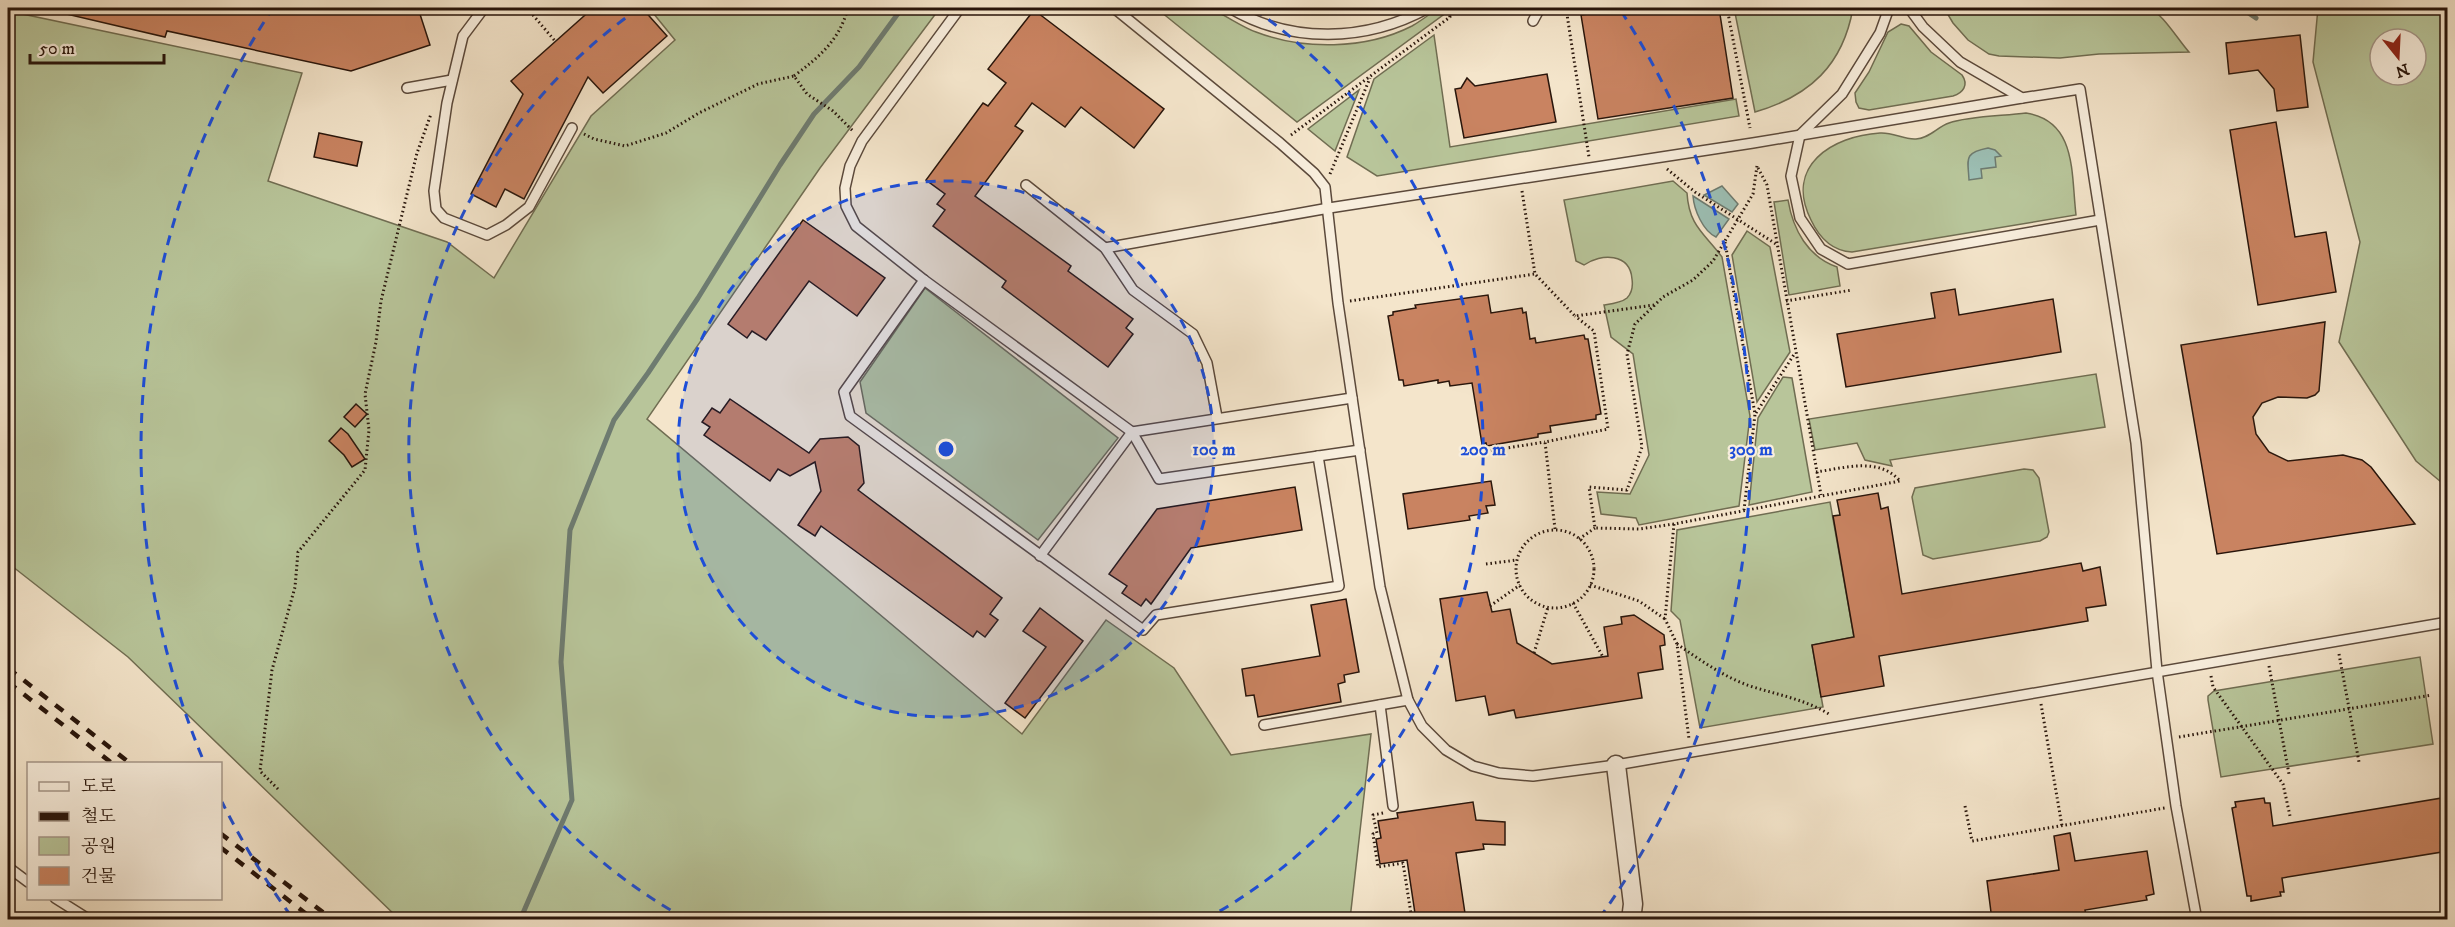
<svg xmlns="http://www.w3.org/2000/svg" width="2455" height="927" viewBox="0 0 2455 927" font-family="'IM FELL DW Pica','Noto Serif KR',serif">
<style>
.green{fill:#b8c59a;stroke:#706d52;stroke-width:1.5;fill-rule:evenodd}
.water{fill:#9cbfb4;stroke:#6e7b70;stroke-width:1.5}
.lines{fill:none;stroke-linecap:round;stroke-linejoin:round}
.stream{stroke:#6e7b70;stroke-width:5}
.building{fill:#c98361;stroke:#28150b;stroke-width:1.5}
.lane-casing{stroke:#5b493b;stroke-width:12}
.street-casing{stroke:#5b493b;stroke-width:21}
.path{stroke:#28150b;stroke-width:3;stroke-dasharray:1.5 3;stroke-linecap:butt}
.lane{stroke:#f8eedd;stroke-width:9}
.street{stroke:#f8eedd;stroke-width:18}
.rail{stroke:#28150b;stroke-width:4.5;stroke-dasharray:10 10;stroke-linecap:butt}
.ring{fill:none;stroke:#1d4ed8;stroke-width:3;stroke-dasharray:10 8}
.centre{fill:#1d4ed8;stroke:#f8eedd;stroke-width:3}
.ring-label{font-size:18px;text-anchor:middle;font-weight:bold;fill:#1d4ed8;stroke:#f8eedd;stroke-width:4.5;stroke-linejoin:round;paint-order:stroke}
</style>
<rect width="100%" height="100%" fill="#f4e5cb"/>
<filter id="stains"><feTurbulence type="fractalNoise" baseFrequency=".00333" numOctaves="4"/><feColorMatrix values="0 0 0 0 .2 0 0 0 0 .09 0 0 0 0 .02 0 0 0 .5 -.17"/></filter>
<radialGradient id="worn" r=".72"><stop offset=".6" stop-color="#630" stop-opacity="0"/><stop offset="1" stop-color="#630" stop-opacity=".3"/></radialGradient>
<g class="green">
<polygon points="649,8 940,8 820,168 647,419 1022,734 1106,620 1174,668 1231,755 1371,734 1350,919 399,919 128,657 8,563 8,11 302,73 268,181 447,242 494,278 591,116 675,40"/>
<path d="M1156,8C1172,7 1192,4 1207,8C1220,11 1241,27 1256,32C1303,50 1365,50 1412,26C1421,21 1430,14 1438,8L1443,15L1297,122Z"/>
<path d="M1734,8H1853C1843,65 1810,96 1755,112Z"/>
<path d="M1944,8H2148C2162,12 2178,40 2189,52L2099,54L2060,58L1999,56L1989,54L1968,40L1953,23Z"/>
<path d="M2318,8H2447V487L2416,461L2339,342L2360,242L2313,62ZM2380,39H2416V75H2380Z"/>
<path d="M1901,24L1909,26L1931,52L1962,75C1969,85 1963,93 1953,96L1869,110L1859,108L1856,102L1855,93L1869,72L1888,32Z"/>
<polygon points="1434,35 1450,147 1736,99 1739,116 1377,176 1347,157 1374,79"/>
<polygon points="1359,90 1335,151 1308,129"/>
<path d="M2026,113C2077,121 2071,173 2076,215L1852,252C1832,251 1819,237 1811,220C1784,166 1832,136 1880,133C1893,132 1904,140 1916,139C1930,138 1937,127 1949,123C1969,116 2004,116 2026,113Z"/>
<path d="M1673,181L1687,193C1689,226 1704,233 1722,257L1750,416L1739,506L1639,525L1636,518L1601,514L1597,492L1630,494L1649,455L1633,354L1611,337L1604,305C1611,304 1621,303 1627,298C1632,293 1633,286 1632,279C1630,253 1601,253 1584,265L1576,261L1564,200Z"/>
<path d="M1788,200C1793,230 1808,257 1837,267L1840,286L1789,295L1774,202Z"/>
<polygon points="1747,231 1770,247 1790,352 1757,402 1732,255"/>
<polygon points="925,288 1118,438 1038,540 866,413 860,382"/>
<polygon points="2096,374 2105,427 1890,460 1892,466 1865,460 1857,443 1815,450 1809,419"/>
<polygon points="1783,377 1792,378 1812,492 1749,505 1758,418"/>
<polygon points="2024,469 2033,470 2039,478 2049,532 2047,537 2040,541 1933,559 1923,555 1912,497 1915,488"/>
<polygon points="1830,502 1854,637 1812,645 1823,707 1700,728 1680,620 1671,611 1677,530"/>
<polygon points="2420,657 2433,744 2221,777 2208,700 2208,696 2214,691"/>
</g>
<g class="water">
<path d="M1988,148L1995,150L2001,156L1995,157L1996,167L1981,169L1982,178L1969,180C1968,159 1963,153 1988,148Z"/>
<polygon points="1722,186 1738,204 1732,212 1704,195"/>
<path d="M1693,196L1729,219L1716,237C1703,231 1694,210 1693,196Z"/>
</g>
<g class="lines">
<g class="stream">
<polyline points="2241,8 2256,18"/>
<polyline points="520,920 572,800 561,662 570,530 614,420 648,373 698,298 780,165 814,114 859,67 902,8"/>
</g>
</g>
<g class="building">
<polygon points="63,8 322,8 352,14 372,8 418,8 430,45 351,71 167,31 165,37 62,13"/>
<polygon points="593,8 642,8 667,36 603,93 588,77 524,199 505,189 496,207 471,194 523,94 511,81"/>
<polygon points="1627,8 1719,8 1733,98 1598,119 1581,15"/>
<polygon points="1034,10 1164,109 1134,148 1081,107 1065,127 1032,103 1015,126 1023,131 975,196 1071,266 1068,271 1133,319 1126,328 1133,334 1108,367 1002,287 1006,281 933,226 945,210 937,204 945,194 926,180 983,103 988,106 1006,83 988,69"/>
<polygon points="2300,35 2308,107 2277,111 2274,89 2258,70 2229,74 2226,43"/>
<polygon points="1547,74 1556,122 1464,138 1455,89 1461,88 1467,78 1475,86"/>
<polygon points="2276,122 2295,237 2326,232 2336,292 2258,305 2230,130"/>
<polygon points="319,133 362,142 357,166 314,157"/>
<polygon points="803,220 885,278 857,316 809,281 766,340 752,331 747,338 728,324"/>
<polygon points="1955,289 1959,315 2053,299 2061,352 1846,387 1837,334 1935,318 1931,293"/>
<polygon points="1488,295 1491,313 1522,308 1523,313 1526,312 1530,339 1535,338 1536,343 1584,335 1585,339 1588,339 1601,414 1596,415 1596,419 1550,426 1551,432 1538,434 1538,437 1487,446 1486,443 1482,444 1472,383 1450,386 1449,381 1438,383 1438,380 1404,386 1403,380 1399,380 1388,316 1393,315 1393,312 1416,308 1415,305"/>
<polygon points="2325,322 2319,391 2315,395 2307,398 2278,397 2262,403 2253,417 2256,434 2269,452 2288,461 2343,455 2362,460 2371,467 2415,524 2217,554 2181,345"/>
<polygon points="730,399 809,453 820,439 848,437 859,446 864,483 858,490 1002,598 990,614 998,620 985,637 977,631 973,637 821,526 815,536 798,525 821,491 815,462 790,476 778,469 770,481 704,435 710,427 702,422 712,408 720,413"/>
<polygon points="356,404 367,414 355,427 344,417"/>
<polygon points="341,428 348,434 365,459 352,467 344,455 329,441"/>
<polygon points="1491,481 1495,505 1486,506 1488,513 1469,516 1470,520 1408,529 1403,494"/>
<polygon points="1295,487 1302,530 1191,548 1151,604 1146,599 1141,606 1122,593 1127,586 1109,574 1157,509"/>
<polygon points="1878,493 1881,509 1888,507 1902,594 2081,563 2083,571 2100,567 2106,605 2086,608 2088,621 1879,656 1884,686 1821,697 1812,645 1854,637 1833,516 1840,515 1837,500"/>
<polygon points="1487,592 1492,612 1510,609 1517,643 1552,664 1608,656 1604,627 1622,624 1621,617 1634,615 1664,635 1665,645 1660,646 1663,669 1638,673 1642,698 1516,718 1514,710 1489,715 1485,696 1456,701 1440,599"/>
<polygon points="1346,599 1359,672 1344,675 1345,682 1338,684 1341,702 1258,717 1254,695 1246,696 1242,669 1320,656 1311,605"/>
<polygon points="1040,608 1083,641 1025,718 1005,703 1046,647 1023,631"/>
<polygon points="2448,797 2448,851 2282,878 2284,892 2280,892 2281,896 2251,901 2251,896 2247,896 2232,808 2236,807 2235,802 2264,798 2265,803 2270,803 2273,826"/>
<polygon points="1473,802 1476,820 1505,822 1505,845 1483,844 1484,849 1456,853 1466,920 1416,920 1407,860 1380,864 1376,839 1381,838 1378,821 1398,818 1397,813"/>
<polygon points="2070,833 2075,861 2147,851 2154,894 2146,896 2147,900 2085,910 2087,920 1992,920 1987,881 2059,870 2054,836"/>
</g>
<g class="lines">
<defs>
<g id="lane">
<polyline points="484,8 463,36 447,103 434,191 436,209 444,218 487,235 506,225 529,207 572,128"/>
<polyline points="960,8 862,141 850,166 845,188 846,206 856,226 924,280 1132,432 1159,479 1360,450"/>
<polyline points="1114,8 1280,143 1314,173 1325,187 1338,303 1380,587 1408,700 1422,726 1446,750 1473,766 1499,773 1533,776 1616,765 2448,622"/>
<path d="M1230,8C1291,44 1366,42 1428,8"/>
<polyline points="1889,8 1880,33 1842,94 1800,135 1791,176 1800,218 1821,249 1848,264 2100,220"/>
<polyline points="1909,8 1923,27 1960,62 2022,98 2080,89 2136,443 2157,671 2176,806 2197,920"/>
<polyline points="1533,21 1540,8"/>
<polyline points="407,88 452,80"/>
<polyline points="1026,185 1105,248 1133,290 1193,334 1207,363 1217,417"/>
<polyline points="1105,248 1329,208 1753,143 2022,98"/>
<polyline points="924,280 844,392 850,416 1143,630 1156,615 1339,586 1318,456"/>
<polyline points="1040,556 1132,432 1352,398"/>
<polyline points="1380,705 1393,806"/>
<polyline points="1264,725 1408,700"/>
<polyline points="8,867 28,882"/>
<polyline points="55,898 90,920"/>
</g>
<polyline id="street" points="1616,765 1633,904 1631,920"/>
</defs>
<use href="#lane" class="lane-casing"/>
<use href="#street" class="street-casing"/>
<g class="path">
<polyline points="527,8 555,41"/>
<polyline points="1566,8 1589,157"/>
<polyline points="1727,8 1750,128"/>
<path d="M794,76C820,56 839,41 848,8"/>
<polyline points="584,134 594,139 625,146 666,133 699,113 758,84 794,76 807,94 833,111 853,131"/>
<polyline points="1291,135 1450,17 1448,8"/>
<polyline points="1757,166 1753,194 1713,261 1693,280 1663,297 1635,324 1627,354 1642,447 1627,490 1589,487 1595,528 1639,529 1674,524 1900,481"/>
<polyline points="1758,168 1767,185 1821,495"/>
<polyline points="1667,169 1695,192 1776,244"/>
<polyline points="1330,174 1370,78"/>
<polyline points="1522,191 1535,274 1575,316 1654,305"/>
<polyline points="1725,242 1755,414 1744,510"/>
<polyline points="1350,301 1535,274"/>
<polyline points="1786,301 1852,290"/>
<polyline points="1756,413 1795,353"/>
<polyline points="1464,449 1488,451 1545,442"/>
<path d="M1816,472C1845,468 1878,457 1899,480"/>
<polyline points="1674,524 1665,619 1677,644 1689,739"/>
<polyline points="1555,529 1545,442 1608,429 1594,331 1575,316"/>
<circle cx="1555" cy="569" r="39"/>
<polyline points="1579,539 1595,528"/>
<polyline points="1486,564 1517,560"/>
<polyline points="1590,585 1639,601 1665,619"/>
<polyline points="1573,603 1603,657"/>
<polyline points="1490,606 1520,585"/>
<path d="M1677,644C1700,660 1724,677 1750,686C1778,695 1804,699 1829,714"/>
<polyline points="1534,653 1548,607"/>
<polyline points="2339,654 2359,762"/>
<polyline points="2269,666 2289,774"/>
<polyline points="2211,676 2213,687 2283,784 2290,816"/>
<polyline points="2041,704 2062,826"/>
<polyline points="2179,737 2432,695"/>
<polyline points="278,789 260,771 272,670 295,587 298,552 365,470 369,430 365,394 376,342 381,301 417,153 431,114"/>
<polyline points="1965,806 1972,841 2165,808"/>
<polyline points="1383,813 1373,815 1377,833 1373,834 1378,867 1403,863 1412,920"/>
</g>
<use href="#lane" class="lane"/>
<use href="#street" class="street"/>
<g class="rail">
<polyline points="8,668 131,764"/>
<polyline points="8,682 113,764"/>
<polyline points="220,833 333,920"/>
<polyline points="220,847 314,920"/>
</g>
</g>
<circle cx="946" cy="449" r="268" fill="#1d4ed8" fill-opacity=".12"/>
<g class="ring">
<circle cx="946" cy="449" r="268"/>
<path d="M686 919A537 537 0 0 1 638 9M1254 9A537 537 0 0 1 1206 919"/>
<path d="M291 916A805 805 0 0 1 222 802M202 757A805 805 0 0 1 271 11M1621 11A805 805 0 0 1 1601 916"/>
</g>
<circle cx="946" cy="449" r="9" class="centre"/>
<g class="ring-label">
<text x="1214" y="455">100 m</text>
<text x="1483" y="455">200 m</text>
<text x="1751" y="455">300 m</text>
</g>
<rect width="2455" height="927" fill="none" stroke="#f4e5cb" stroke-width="30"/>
<rect x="9" y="9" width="2437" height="909" fill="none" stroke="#28150b" stroke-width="3"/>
<rect x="15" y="15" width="2425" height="897" fill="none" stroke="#28150b" stroke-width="1.5"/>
<rect x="27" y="762" width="195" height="138" fill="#f8eedd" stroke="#a59789" stroke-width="1.5"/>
<rect x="39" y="782" width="30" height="9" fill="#f8eedd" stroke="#a59789" stroke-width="1.5"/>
<text x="81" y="792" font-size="18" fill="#28150b">도로</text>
<rect x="39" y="812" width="30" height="9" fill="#28150b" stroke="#a59789" stroke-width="1.5"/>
<text x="81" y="822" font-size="18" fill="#28150b">철도</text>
<rect x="39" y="837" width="30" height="18" fill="#b8c59a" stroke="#a59789" stroke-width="1.5"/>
<text x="81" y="852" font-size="18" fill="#28150b">공원</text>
<rect x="39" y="867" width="30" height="18" fill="#c98361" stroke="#a59789" stroke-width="1.5"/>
<text x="81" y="882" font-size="18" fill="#28150b">건물</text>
<g transform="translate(2398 57) rotate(162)"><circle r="28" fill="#f8eedd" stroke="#a59789" stroke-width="1.5"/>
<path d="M0-4.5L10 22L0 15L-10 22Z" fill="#8f2418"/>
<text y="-9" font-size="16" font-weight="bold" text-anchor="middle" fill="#28150b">N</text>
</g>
<path d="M30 54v9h134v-9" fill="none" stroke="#28150b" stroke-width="3"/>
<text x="39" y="54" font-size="18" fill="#28150b" stroke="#f8eedd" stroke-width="4.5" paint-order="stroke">50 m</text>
<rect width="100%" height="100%" filter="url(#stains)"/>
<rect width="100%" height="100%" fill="url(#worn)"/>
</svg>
